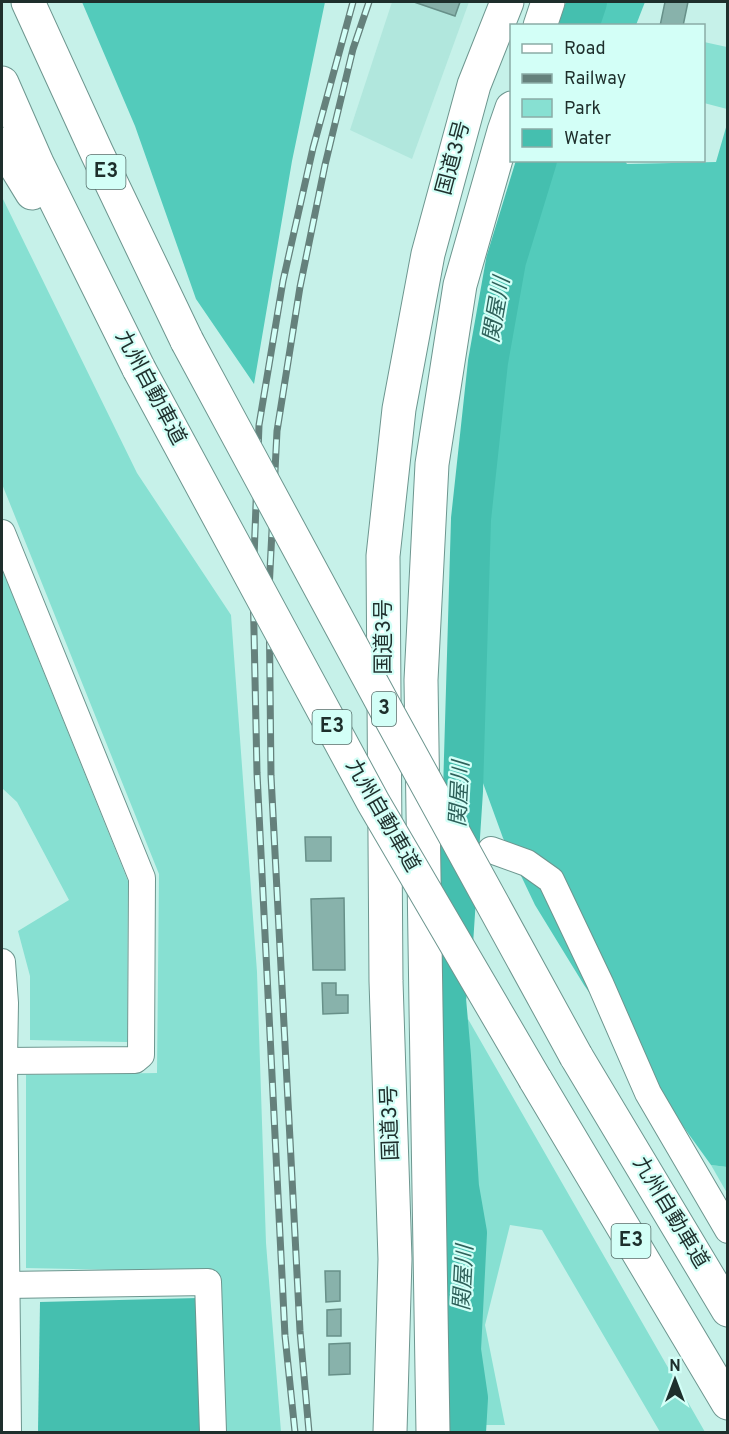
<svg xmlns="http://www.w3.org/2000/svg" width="729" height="1434" viewBox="0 0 729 1434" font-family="Overpass,'Noto Sans JP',sans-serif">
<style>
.built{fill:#b1e7dd}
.green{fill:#87e0d2}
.forest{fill:#53cbbb}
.water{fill:#45bfaf}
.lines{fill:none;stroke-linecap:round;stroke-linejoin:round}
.river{stroke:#45bfaf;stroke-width:40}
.building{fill:#88b2ab;stroke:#679089;stroke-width:1.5}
.minor-casing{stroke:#6d968f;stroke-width:28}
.highway-casing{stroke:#6d968f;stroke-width:35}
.minor{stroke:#fff;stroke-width:26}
.highway{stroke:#fff;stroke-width:33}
.rail-casing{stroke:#65817c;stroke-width:7}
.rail{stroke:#d3fff7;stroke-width:4.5;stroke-dasharray:14;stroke-linecap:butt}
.highway-bridge-casing{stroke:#6d968f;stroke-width:35;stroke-linecap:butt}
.highway-bridge{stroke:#fff;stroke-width:33}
.labels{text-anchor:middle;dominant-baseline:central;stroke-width:4.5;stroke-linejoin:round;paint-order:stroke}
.shield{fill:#d3fff7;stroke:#546d69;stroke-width:1.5}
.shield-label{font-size:20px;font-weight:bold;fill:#1e2f2c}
.street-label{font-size:21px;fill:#1e2f2c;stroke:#d3fff7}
.water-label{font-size:22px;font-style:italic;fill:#2f615a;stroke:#d3fff7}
</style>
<rect width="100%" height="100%" fill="#c6f1e9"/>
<polygon class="built" points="392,2 469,2 412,159 350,130"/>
<g class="green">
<polygon points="704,42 727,47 727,109 704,103"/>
<polygon points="2,197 137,473 231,615 257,972 266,1243 281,1432 221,1432 215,1272 26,1268 26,1075 157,1073 159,874 2,484"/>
<polygon points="2,569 128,881 127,1042 30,1040 30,976 18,931 69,900 17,802 2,788"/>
<polygon points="468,1019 705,1432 660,1432 542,1230 510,1225 485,1325 505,1425 485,1425 473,1342 485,1249 470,1182 461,1046"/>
<polygon points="711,1165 727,1167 727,1193"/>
</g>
<g class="forest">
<polygon points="82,2 325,2 292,161 254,384 196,299 135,126"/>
<polygon points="595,2 645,2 636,25 587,25"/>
<polygon points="727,124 727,1167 711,1165 649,1079 584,985 535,905 503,838 475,761 483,654 481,488 500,361 524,222 544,161 624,160 627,164 716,162"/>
</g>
<polygon class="water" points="198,1298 201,1432 38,1432 40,1302"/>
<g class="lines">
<g class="river">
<polyline points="579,26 587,2"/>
<polyline points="466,1432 468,1398 461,1350 467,1233 459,1187 451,1056 446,999 452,959 463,791 471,519 488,362 506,261 537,160"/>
</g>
</g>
<g class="building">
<polygon points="414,2 460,2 455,16"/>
<polygon points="665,2 688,2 683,26 660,26"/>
<polygon points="305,837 331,837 331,861 306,861"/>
<polygon points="344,898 345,970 313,970 311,899"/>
<polygon points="322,983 336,983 336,995 348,995 348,1013 323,1014"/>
<polygon points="325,1271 340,1271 340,1301 326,1302"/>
<polygon points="341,1309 341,1336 327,1336 327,1310"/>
<polygon points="350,1343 350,1374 329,1375 329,1344"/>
</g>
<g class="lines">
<defs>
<g id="minor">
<polyline points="2,533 142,878 141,1055 135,1060 2,1061"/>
<polyline points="491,850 527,863 551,880 600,983 648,1093 728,1230"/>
<polyline points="2,962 5,1003 4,1062 8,1432"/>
<polyline points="6,1285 208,1282 213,1432"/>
</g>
<g id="highway">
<polyline points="28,2 97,153 187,341"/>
<polyline points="540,26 548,2"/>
<polyline points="2,83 37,163 139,369"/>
<polyline points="2,144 32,193"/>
<polyline points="576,1056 728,1310"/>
<polyline points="535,1079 728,1403"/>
<polyline points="390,1432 395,1259 386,981 383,556 399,409 428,254 474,85 507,2"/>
<polyline points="433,1432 426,1007 421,680 432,464 460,285 504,131 512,108"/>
</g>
</defs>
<use href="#minor" class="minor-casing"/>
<use href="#highway" class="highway-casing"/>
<use href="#minor" class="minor"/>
<use href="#highway" class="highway"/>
<defs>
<g id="rail">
<polyline points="295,1432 285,1336 257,773 253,584 259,425 283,281 313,148 353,2"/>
<polyline points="309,1432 300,1331 271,776 269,590 277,431 300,287 325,165 353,49 369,2"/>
</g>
</defs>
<use href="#rail" class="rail-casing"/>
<use href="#rail" class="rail"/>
<defs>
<g id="highway-bridge">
<polyline points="187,341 389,715 576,1056"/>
<polyline points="139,369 373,802 535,1079"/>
</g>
</defs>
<use href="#highway-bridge" class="highway-bridge-casing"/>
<use href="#highway-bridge" class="highway-bridge"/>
</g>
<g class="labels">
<g class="shield">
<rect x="86.5" y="155" width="39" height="34" rx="4.5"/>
<rect x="372" y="692" width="24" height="34" rx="4.5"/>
<rect x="312.5" y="710" width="39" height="34" rx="4.5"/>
<rect x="611.5" y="1224" width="39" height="34" rx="4.5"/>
</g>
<g class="shield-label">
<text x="106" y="172">E3</text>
<text x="384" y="709">3</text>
<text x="332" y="727">E3</text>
<text x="631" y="1241">E3</text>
</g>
<g class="street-label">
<text transform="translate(454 158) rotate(-75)">国道3号</text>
<text transform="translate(150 388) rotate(62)">九州自動車道</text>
<text transform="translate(384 637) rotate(-90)">国道3号</text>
<text transform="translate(382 816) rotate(60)">九州自動車道</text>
<text transform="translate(391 1123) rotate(-92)">国道3号</text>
<text transform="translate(670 1213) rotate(59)">九州自動車道</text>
</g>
<g class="water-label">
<text transform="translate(498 310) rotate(-80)">関屋川</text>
<text transform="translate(461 794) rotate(-87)">関屋川</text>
<text transform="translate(465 1278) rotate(-87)">関屋川</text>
</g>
</g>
<rect width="729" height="1434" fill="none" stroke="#1e2f2c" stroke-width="6"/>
<rect x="510" y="24" width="195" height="138" fill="#d3fff7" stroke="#8baca6" stroke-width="1.5"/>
<rect x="522" y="44" width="30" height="9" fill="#ffffff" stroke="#8baca6" stroke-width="1.5"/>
<text x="564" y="54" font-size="18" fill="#1e2f2c">Road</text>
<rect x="522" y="74" width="30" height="9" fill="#65817c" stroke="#8baca6" stroke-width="1.5"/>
<text x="564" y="84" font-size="18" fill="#1e2f2c">Railway</text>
<rect x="522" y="99" width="30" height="18" fill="#87e0d2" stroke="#8baca6" stroke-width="1.5"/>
<text x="564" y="114" font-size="18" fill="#1e2f2c">Park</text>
<rect x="522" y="129" width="30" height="18" fill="#45bfaf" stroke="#8baca6" stroke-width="1.5"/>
<text x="564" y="144" font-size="18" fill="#1e2f2c">Water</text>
<g transform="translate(675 1380)" stroke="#d3fff7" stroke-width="4.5" paint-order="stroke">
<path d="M0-4.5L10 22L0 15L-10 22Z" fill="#1e2f2c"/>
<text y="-9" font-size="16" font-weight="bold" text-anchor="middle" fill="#1e2f2c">N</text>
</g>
</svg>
